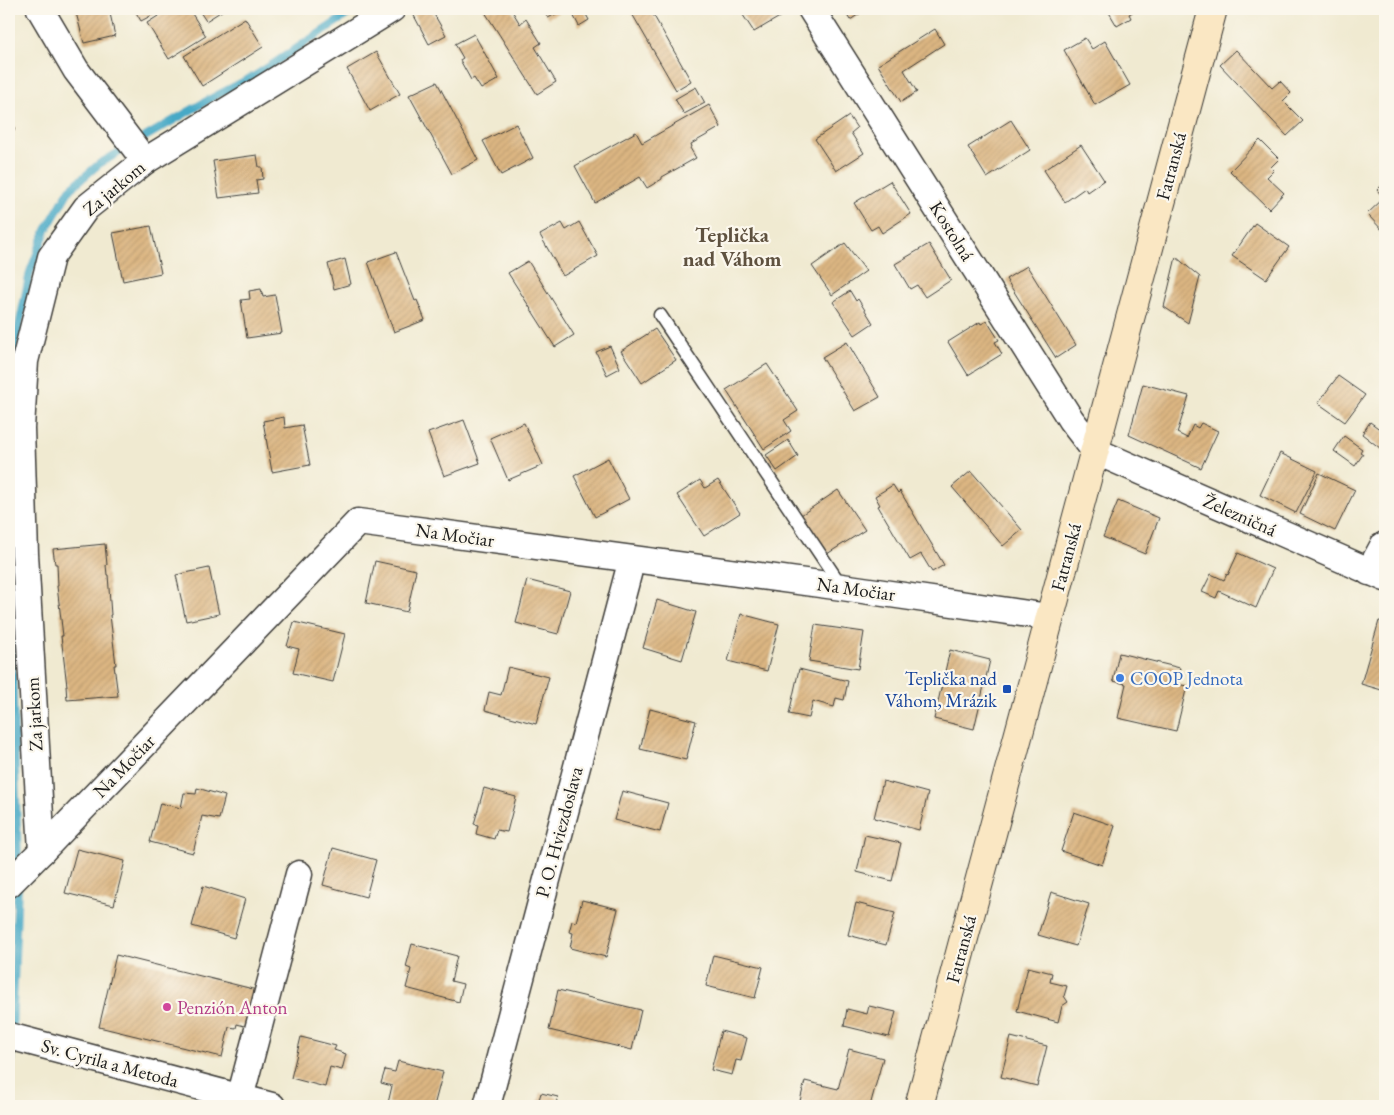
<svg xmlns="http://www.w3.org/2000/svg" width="1394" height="1115" viewBox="0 0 1394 1115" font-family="'EB Garamond',serif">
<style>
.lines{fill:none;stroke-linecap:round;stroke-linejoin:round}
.stream{stroke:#46a9c6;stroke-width:8}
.building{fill:url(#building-hatch)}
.lane-casing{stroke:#3c3b37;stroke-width:15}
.street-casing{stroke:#3c3b37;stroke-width:29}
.secondary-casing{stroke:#3c3b37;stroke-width:30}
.lane{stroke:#fff;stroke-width:12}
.street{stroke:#fff;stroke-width:26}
.secondary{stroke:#fae7c3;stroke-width:28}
.shop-dot{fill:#3f7fe0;stroke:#fbf7ec;stroke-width:2}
.transit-dot{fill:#1a4fb4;stroke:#fbf7ec;stroke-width:2}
.hotel-dot{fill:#d1479c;stroke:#fbf7ec;stroke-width:2}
.labels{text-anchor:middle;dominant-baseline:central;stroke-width:4.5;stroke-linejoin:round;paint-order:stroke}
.street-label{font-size:19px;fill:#1c1c1c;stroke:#fbf7ec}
.transit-label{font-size:19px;fill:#164399;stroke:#fbf7ec;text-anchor:end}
.shop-label{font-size:19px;fill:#366cbe;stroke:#fbf7ec;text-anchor:start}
.hotel-label{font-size:19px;fill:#b23c85;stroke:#fbf7ec;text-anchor:start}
.quarter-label{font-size:21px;font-weight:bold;fill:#5f5240;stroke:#fbf7ec}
</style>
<defs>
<pattern id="building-hatch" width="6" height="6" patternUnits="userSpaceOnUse" patternTransform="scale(1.25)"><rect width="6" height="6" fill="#dcb682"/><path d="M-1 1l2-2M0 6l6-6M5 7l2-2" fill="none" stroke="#bc9c70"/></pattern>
</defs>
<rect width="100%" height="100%" fill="#fbf7ec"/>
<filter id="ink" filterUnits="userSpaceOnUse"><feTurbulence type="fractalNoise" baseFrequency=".02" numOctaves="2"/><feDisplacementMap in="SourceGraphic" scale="10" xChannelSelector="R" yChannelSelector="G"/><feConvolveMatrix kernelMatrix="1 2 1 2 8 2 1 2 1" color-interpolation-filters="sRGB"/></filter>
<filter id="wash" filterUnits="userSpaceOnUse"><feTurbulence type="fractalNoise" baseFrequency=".0096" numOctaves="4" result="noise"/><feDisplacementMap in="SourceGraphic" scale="20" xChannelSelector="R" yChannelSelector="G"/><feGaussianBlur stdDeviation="1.12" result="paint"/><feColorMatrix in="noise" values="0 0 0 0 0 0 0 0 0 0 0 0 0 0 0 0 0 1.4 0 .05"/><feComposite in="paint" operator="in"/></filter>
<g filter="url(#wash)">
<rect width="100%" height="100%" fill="#f0ead1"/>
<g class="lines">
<g class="stream">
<polyline points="9,375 30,272 46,230 70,189 99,164 210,99 256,75 356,9"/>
<polyline points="9,570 18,865"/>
<polyline points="9,1106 18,884"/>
</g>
</g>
<g id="blocks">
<g class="building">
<polygon points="75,9 109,9 115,36 84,43"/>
<polygon points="134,9 159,9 160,11 141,21"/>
<polygon points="169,9 189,9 206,36 169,59 147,23"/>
<polygon points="198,9 225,9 206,21"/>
<polygon points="413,9 431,9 446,35 429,44 411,10"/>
<polygon points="483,9 511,9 520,24 526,19 541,43 535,47 556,82 537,94"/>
<polygon points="542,9 566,9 548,18"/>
<polygon points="570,9 583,9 589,20 579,26"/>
<polygon points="636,9 650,9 691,81 676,90 631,12"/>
<polygon points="739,9 780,9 783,15 754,32"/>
<polygon points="843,9 867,9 850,20"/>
<polygon points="1107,9 1138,9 1129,14 1131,18 1117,26"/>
<polygon points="245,18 263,47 202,86 184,56"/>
<polygon points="935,29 944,44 904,70 917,92 901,102 878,65"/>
<polygon points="474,34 499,79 481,89 474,78 471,80 460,60 463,58 455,44"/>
<polygon points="1085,38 1092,49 1105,41 1130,85 1095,105 1064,50"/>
<polygon points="1236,50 1272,88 1280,81 1291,93 1283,101 1303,121 1287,136 1220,65"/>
<polygon points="376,52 400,94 370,111 347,69"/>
<polygon points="437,82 478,160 452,174 409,95"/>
<polygon points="696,87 705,103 684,114 675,99"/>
<polygon points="709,105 721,127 691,144 692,147 690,148 696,158 662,177 662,179 647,188 640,177 595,203 575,166 636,132 642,143"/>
<polygon points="849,116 857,128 851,133 864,153 836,171 815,139"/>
<polygon points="1011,120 1030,150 987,178 968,147"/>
<polygon points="516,124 533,158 501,175 483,141"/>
<polygon points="9,126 15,128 9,144"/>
<polygon points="1260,140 1279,159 1271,167 1274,170 1267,177 1284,193 1269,209 1230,171"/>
<polygon points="1081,145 1104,180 1087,192 1085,188 1065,202 1044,170"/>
<polygon points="257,155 259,167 262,167 263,179 256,180 258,193 219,198 213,161"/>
<polygon points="890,181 911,214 882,233 878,226 871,230 854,203"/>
<polygon points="1385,182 1385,233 1367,214 1384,198 1377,190"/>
<polygon points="579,222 598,256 563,276 540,235 562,223 566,230"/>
<polygon points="1255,223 1289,247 1266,279 1232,256"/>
<polygon points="151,226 161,273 123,281 113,233"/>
<polygon points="845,243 866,271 832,295 812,266"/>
<polygon points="929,244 951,280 925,297 917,285 910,289 895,264"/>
<polygon points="396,252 415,301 417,300 425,320 394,332 368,262"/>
<polygon points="1176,257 1200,277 1188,323 1164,307"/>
<polygon points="345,259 351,284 334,289 328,264"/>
<polygon points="528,261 574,335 555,347 508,273"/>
<polygon points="1027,266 1076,345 1056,358 1006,279"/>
<polygon points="261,289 263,297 275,295 282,333 247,338 241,300 250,299 249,291"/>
<polygon points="850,291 856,301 858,299 873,323 855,335 833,302"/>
<polygon points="987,321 999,340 995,342 1002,354 968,375 948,342 980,322 981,324"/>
<polygon points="655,329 676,360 642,383 621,351"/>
<polygon points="847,342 880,397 855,411 822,357"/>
<polygon points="610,346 620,368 607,375 596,352"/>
<polygon points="767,364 798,411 784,420 791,431 764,449 726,390"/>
<polygon points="1338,376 1365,395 1345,422 1318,403"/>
<polygon points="1143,384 1189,396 1177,433 1187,438 1193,425 1198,428 1201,423 1218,431 1201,468 1129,435"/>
<polygon points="284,417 285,428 302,425 310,465 272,472 263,421"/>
<polygon points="464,420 480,463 444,476 428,433"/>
<polygon points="1370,422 1385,433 1385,452 1362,434"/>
<polygon points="524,423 543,465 508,480 490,438"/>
<polygon points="1344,436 1362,449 1360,452 1363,454 1355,466 1334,451"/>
<polygon points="788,440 798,456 777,471 766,455"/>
<polygon points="1280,453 1317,471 1296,513 1260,495"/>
<polygon points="608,458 629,499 595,517 574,476"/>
<polygon points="971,471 1022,530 1003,546 952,487"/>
<polygon points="1319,473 1355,490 1335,531 1300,514"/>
<polygon points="700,480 705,488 718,480 740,513 704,536 677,495"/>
<polygon points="893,485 898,493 900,491 944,565 932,572 921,554 910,560 878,506 880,505 875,496"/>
<polygon points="838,490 865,530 827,554 801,515"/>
<polygon points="1118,501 1159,518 1145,554 1103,537"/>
<polygon points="105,544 107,565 106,565 107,575 108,575 111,615 110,615 116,665 114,665 118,696 67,700 66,686 67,686 61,636 63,636 57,586 58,586 57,564 55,564 53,549"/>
<polygon points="1238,553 1273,569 1256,608 1219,591 1216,598 1202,592 1211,574 1224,580 1227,574 1228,575"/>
<polygon points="375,561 416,570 407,612 366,603"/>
<polygon points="209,568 219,614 186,621 176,575"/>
<polygon points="527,580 570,591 558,634 516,623"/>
<polygon points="657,600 696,612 682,660 643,648"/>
<polygon points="741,614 779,624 767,671 728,661"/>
<polygon points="1379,621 1385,622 1385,691 1361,684"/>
<polygon points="294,622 345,634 333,682 293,673 299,649 287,646"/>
<polygon points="815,625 864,632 858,669 809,661"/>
<polygon points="950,650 990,660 974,729 934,719"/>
<polygon points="1119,653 1180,668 1176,684 1187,686 1176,731 1118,718 1126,684 1113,681"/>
<polygon points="508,667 549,677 536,724 485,710 489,692 501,695"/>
<polygon points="799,669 848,681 844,700 836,698 834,707 813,701 809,718 789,714"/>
<polygon points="650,709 696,721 686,760 640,749"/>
<polygon points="883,781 928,793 919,830 874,818"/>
<polygon points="197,788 225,796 219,819 202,816 193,853 150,842 160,803 181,808 184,793 196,794"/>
<polygon points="484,788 516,797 507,832 497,830 494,839 476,834 478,825 474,824"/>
<polygon points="622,791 668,803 660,832 614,820"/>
<polygon points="1074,812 1115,826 1102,865 1061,851"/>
<polygon points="865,835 901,843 892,881 857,872"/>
<polygon points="333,848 376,860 366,897 323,885"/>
<polygon points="77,849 125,861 114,905 65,893"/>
<polygon points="203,886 245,899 234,938 192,926"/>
<polygon points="1051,892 1089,904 1076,946 1038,935"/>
<polygon points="582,900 618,909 606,957 570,948 573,933 569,932 572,921 576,922"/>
<polygon points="856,903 895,913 886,945 848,935"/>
<polygon points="412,944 457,956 451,981 463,984 459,1002 406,988 411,969 406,967"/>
<polygon points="116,955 257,990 248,1027 237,1024 236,1028 229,1027 222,1057 99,1027"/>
<polygon points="713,955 763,967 755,998 706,986"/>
<polygon points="1028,967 1052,973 1050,982 1067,986 1064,996 1068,1002 1062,1006 1058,1022 1017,1011"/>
<polygon points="558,990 641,1010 632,1050 549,1030"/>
<polygon points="869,1006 896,1012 889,1037 844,1026 847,1009 867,1014"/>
<polygon points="721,1031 747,1038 741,1061 736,1060 732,1075 711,1070"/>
<polygon points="301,1037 336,1046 334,1050 346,1054 342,1070 330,1067 325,1087 291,1078"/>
<polygon points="1011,1037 1047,1046 1037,1086 1001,1077"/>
<polygon points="849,1049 883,1058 870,1106 819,1106 800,1101 805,1081 838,1089"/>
<polygon points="398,1061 443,1072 434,1106 402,1106 388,1103 392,1086 381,1083 385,1070 395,1072"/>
<polygon points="541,1093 558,1097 555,1106 537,1106"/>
</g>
</g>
</g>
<g filter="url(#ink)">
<use href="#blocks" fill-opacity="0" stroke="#3c3b37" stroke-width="1"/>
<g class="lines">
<defs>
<polyline id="lane" points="660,315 842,587"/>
<g id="street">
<polyline points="40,9 76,70 145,161"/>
<polyline points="811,9 1071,420 1095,451 1385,578"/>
<polyline points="1369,572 1383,546 1385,545"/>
<polyline points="42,851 25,554 21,428 25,361 51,257 86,208 145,161 392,9"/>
<polyline points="9,884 42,851 358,522 842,587 1049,617"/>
<polyline points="9,1036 272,1106"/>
<polyline points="240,1098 299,874"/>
<polyline points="487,1106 632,559"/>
</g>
<polyline id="secondary" points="919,1106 1213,9"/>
</defs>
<use href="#lane" class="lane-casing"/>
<use href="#street" class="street-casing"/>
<use href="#secondary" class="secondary-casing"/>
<use href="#lane" class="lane"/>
<use href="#street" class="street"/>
<use href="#secondary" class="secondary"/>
</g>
</g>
<circle class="shop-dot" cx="1120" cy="678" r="5"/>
<rect class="transit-dot" x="1002" y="684" width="10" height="10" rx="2.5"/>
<circle class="hotel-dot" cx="167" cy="1007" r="5"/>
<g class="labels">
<g class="street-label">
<text transform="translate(1171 166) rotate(-75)">Fatranská</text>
<text transform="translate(114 188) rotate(-40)">Za jarkom</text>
<text transform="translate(952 231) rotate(58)">Kostolná</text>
<text transform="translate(1240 515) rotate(24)">Železničná</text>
<text transform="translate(455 535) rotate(8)">Na Močiar</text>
<text transform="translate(1066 557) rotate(-75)">Fatranská</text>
<text transform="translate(856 589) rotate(8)">Na Močiar</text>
<text transform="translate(34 714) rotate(-93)">Za jarkom</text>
<text transform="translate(124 766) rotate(-46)">Na Močiar</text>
<text transform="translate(559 832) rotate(-75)">P. O. Hviezdoslava</text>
<text transform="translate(961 949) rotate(-75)">Fatranská</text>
<text transform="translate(110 1063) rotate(15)">Sv. Cyrila a Metoda</text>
</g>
<g class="transit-label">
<text x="997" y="678">Teplička nad<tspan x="997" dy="22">Váhom, Mrázik</tspan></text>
</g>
<g class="shop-label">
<text x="1130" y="678">COOP Jednota</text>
</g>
<g class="hotel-label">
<text x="177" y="1007">Penzión Anton</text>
</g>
<g class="quarter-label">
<text x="732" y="234">Teplička<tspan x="732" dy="24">nad Váhom</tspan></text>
</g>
</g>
<rect width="1394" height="1115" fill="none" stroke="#fbf7ec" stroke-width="30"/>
</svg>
